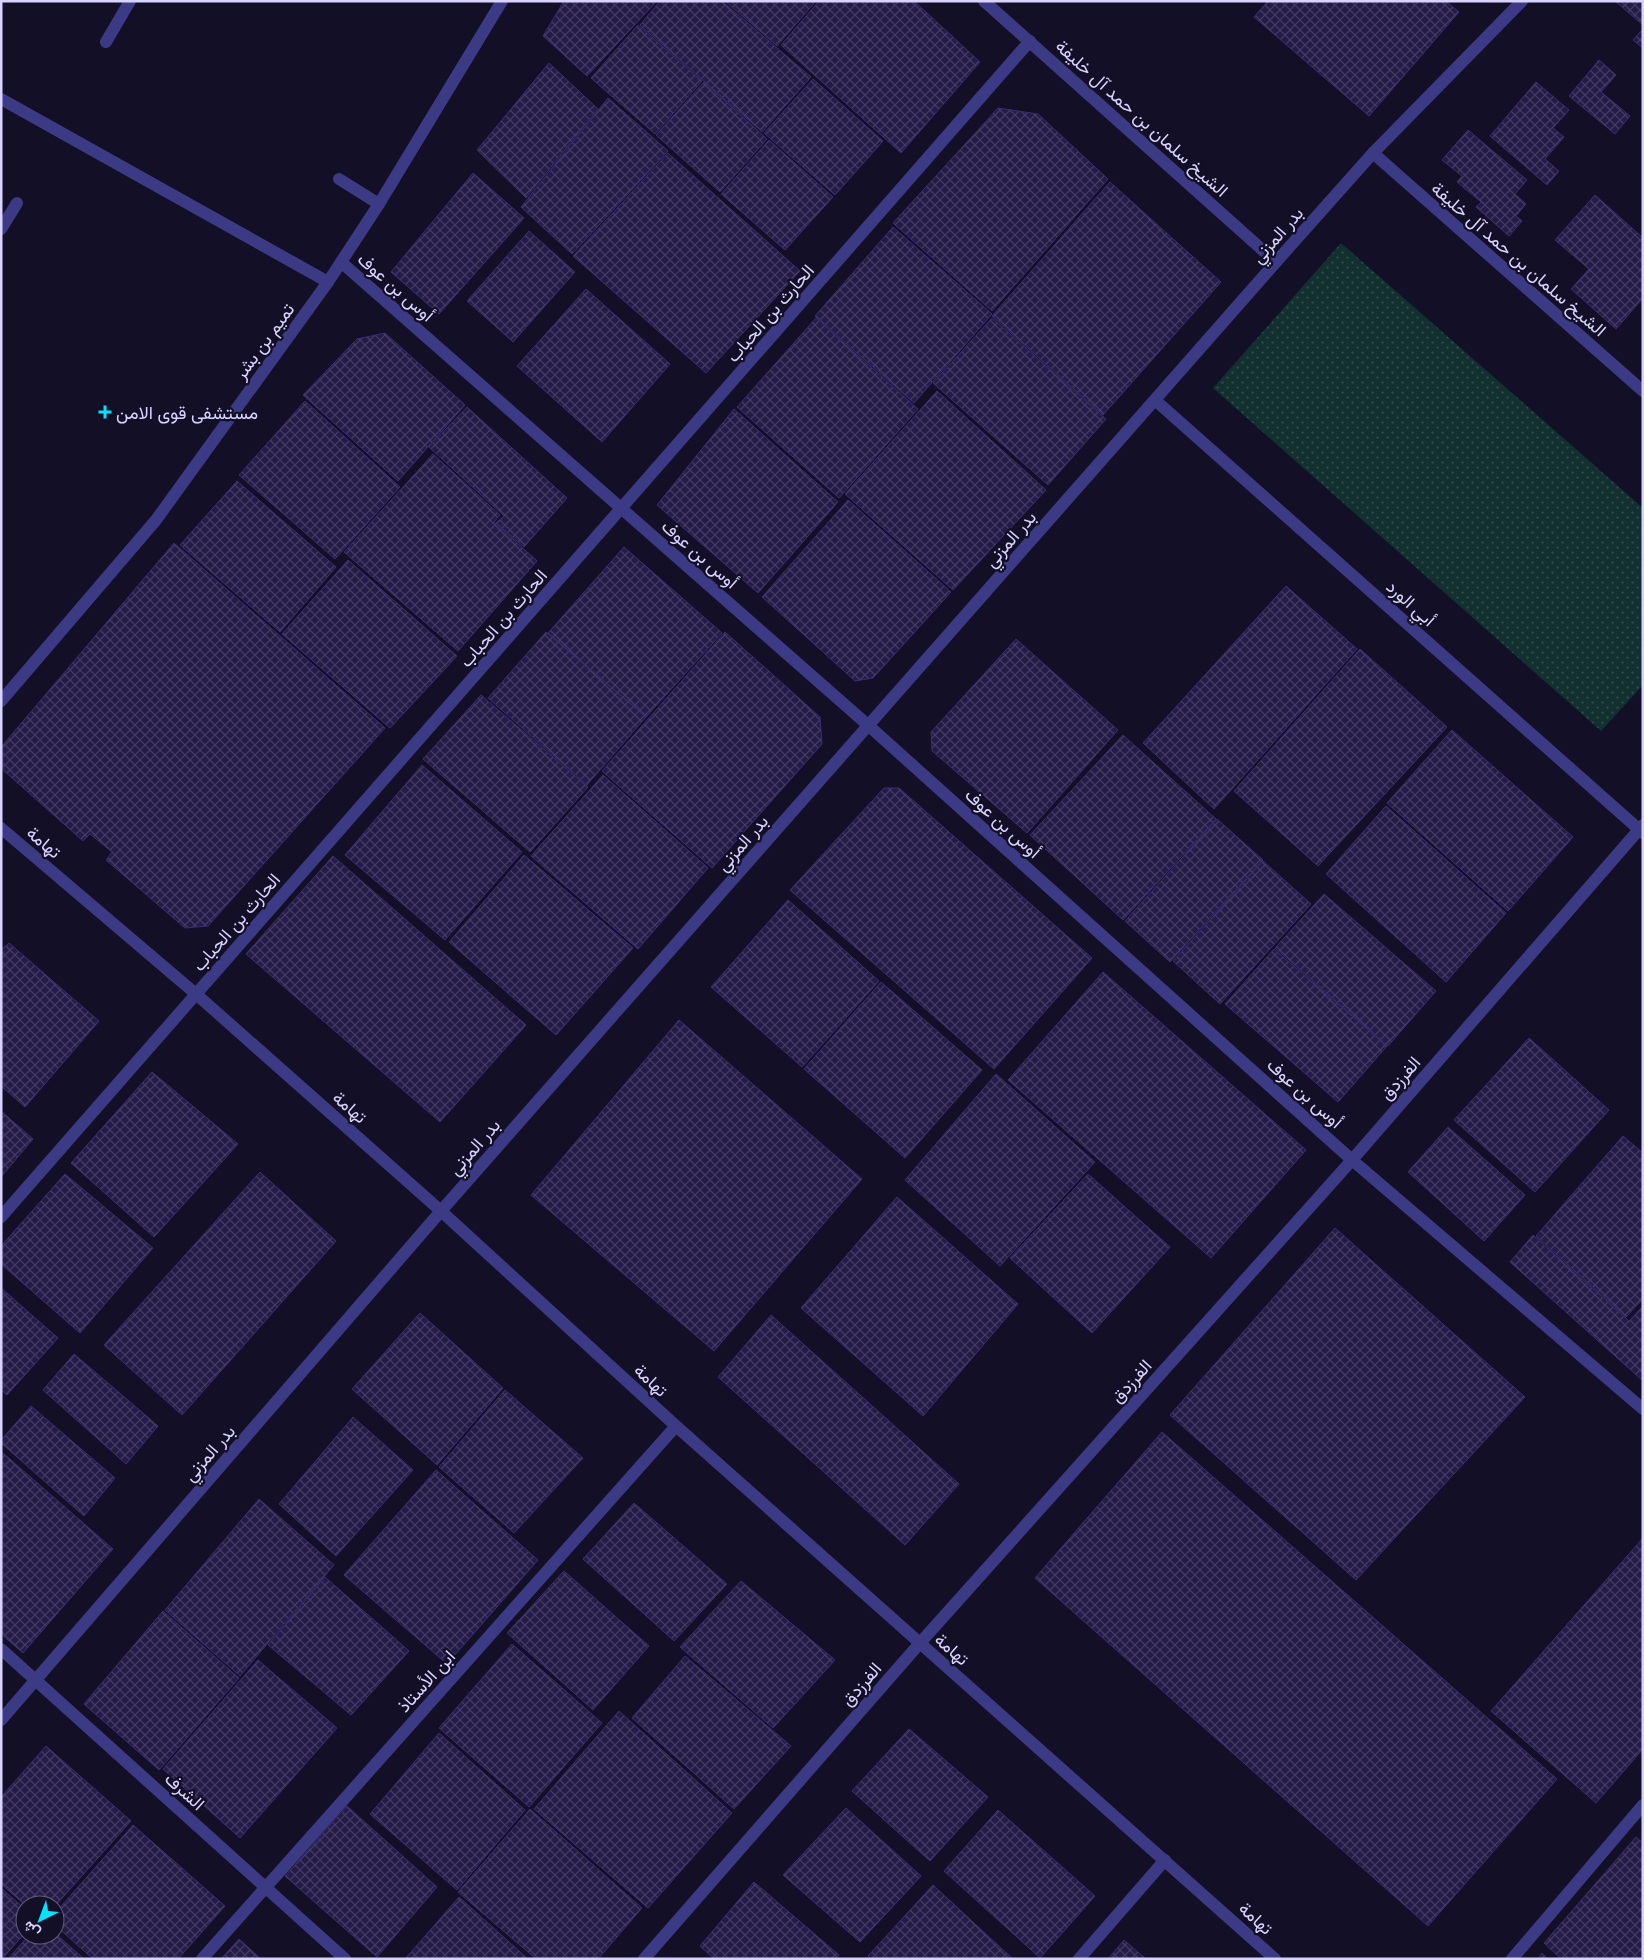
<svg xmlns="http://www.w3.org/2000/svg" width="1644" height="1960" viewBox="0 0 1644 1960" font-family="Raleway,Vazirmatn,sans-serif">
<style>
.park{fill:url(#park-dots)}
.building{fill:url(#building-cross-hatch);stroke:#3b2d73}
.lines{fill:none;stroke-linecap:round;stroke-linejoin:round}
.minor{stroke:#3d3a85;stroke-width:12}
.poi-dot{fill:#00e5ff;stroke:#130f26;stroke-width:2}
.labels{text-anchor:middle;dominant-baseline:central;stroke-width:4.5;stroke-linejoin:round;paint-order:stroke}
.street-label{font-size:18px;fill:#d9d4ff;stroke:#130f26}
.poi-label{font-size:18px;fill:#d9d4ff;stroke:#130f26;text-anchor:start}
</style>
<defs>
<pattern id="park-dots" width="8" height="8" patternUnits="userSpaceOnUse" patternTransform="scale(1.25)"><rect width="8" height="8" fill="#12302f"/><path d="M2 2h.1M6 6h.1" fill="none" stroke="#344d4e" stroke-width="1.8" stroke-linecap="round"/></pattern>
<pattern id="building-cross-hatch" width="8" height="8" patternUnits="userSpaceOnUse" patternTransform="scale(1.25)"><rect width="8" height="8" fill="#241b47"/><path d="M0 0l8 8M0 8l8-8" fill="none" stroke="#433b63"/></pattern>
</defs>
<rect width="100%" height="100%" fill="#130f26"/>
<polygon class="park" points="1341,243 1643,508 1643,685 1601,731 1213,388"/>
<g class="building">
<polygon points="564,1 657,1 587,76 543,36"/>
<polygon points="660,1 722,1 811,77 762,132 640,25"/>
<polygon points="725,1 816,1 777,46"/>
<polygon points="819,1 914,1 980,62 901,153 781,45"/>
<polygon points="1268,1 1446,1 1459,12 1369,116 1254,17"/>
<polygon points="1615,1 1643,1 1643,25"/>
<polygon points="638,25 702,81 655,134 591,78"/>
<polygon points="1643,29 1643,48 1633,40"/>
<polygon points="1599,60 1616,75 1601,92 1630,116 1615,134 1569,96"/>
<polygon points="549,63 598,109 526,198 477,150"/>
<polygon points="813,79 883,141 835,195 764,133"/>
<polygon points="704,82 767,139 720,192 656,135"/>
<polygon points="1536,82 1569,110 1553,128 1564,137 1545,159 1559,171 1547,185 1490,136"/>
<polygon points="608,98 668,151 572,254 521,207"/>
<polygon points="998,108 1038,114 1108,179 992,311 893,223"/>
<polygon points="1468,130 1527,180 1515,194 1526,204 1516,216 1522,221 1509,236 1476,207 1481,202 1457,182 1462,176 1442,160"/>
<polygon points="769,140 833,197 785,250 721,194"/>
<polygon points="668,153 800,271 706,373 573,256"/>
<polygon points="473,173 524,218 439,314 391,272"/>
<polygon points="1110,182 1221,282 1103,415 992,316"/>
<polygon points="1595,195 1643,238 1643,298 1616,329 1571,289 1589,269 1555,240"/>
<polygon points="893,227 992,314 914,403 815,316"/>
<polygon points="529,231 575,272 513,342 467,301"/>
<polygon points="586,289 670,364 602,442 517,366"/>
<polygon points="816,318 918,409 839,498 737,407"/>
<polygon points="992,318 1106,419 1048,485 933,383"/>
<polygon points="385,333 465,405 398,481 303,395 357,339"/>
<polygon points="937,391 1046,490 953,590 845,494"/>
<polygon points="305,401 400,487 335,559 239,475"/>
<polygon points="467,407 567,498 524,547 496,523 504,516 429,447"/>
<polygon points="734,409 838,502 758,593 657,505"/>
<polygon points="433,454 500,515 494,522 537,561 458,651 344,552"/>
<polygon points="237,481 336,567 280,632 180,545"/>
<polygon points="848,500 951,592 873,678 855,681 762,597"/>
<polygon points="174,543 385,728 208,926 185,928 106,860 112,852 90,834 83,841 3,770 2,746"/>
<polygon points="624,547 722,633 646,717 548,633"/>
<polygon points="348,560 457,656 390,728 282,634"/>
<polygon points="1286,586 1357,649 1214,809 1143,743"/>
<polygon points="546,632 646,717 587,785 488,698"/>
<polygon points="725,632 820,717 822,744 712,868 602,771"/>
<polygon points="1016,639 1118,730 1027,833 932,751 931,732"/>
<polygon points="1360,649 1447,727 1318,866 1234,791"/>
<polygon points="481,695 588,787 530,852 423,759"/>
<polygon points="1452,730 1573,837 1508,911 1387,803"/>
<polygon points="1123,735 1216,819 1123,920 1030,835"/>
<polygon points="422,765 522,852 445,940 345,855"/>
<polygon points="603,775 708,868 638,949 531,856"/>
<polygon points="884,788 899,788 1092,958 994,1069 790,890"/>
<polygon points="1386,806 1506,913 1446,982 1326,874"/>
<polygon points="1217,819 1263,860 1170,962 1125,921"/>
<polygon points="524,855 633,948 556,1035 449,942"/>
<polygon points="333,856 526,1025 440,1122 246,954"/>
<polygon points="1263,861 1311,904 1220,1004 1173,961"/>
<polygon points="1324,894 1436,991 1388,1046 1275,948"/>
<polygon points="788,900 879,981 802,1067 711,987"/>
<polygon points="9,943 99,1021 25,1107 1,1086 1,950"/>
<polygon points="1274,949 1387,1046 1338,1102 1225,1004"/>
<polygon points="1103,972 1306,1150 1211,1258 1008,1080"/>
<polygon points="881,982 982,1070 905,1158 804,1069"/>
<polygon points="679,1020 862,1179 714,1351 531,1195"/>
<polygon points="1529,1038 1609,1110 1535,1192 1454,1120"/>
<polygon points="152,1072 238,1144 154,1237 71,1163"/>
<polygon points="996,1074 1095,1162 1000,1266 905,1180"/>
<polygon points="1,1111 33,1139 1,1177"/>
<polygon points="1448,1127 1525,1195 1484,1241 1408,1172"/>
<polygon points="1623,1136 1643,1153 1643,1299 1626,1317 1536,1236"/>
<polygon points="260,1172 336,1241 182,1415 104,1345"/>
<polygon points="65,1174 153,1248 80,1333 1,1264 1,1246"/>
<polygon points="1088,1174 1170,1247 1092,1333 1010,1258"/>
<polygon points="897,1197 1018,1304 923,1416 801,1308"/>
<polygon points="1335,1228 1525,1397 1356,1580 1170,1415"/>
<polygon points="1533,1235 1629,1321 1643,1306 1643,1381 1510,1262"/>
<polygon points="1,1288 58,1338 7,1395 1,1390"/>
<polygon points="420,1313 503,1388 437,1465 352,1389"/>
<polygon points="771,1315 959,1484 905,1545 718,1377"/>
<polygon points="74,1354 158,1426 126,1464 43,1390"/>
<polygon points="505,1390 583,1458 514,1533 439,1467"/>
<polygon points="31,1406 115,1478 84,1516 1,1443 1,1440"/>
<polygon points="353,1417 413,1470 336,1556 279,1504"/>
<polygon points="1162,1432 1557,1779 1428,1926 1035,1578"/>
<polygon points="3,1453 113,1549 23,1653 1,1634 1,1455"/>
<polygon points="436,1470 538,1560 447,1664 344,1575"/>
<polygon points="259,1499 334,1565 240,1676 165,1610"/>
<polygon points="634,1503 727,1584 674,1641 583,1559"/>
<polygon points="1643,1538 1643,1749 1596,1803 1491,1711"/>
<polygon points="564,1571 649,1646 593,1710 507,1633"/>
<polygon points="325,1577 409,1651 351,1715 268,1645"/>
<polygon points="741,1581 835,1660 773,1728 680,1647"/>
<polygon points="163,1611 239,1678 159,1770 84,1704"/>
<polygon points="512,1644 602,1723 529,1807 439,1728"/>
<polygon points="685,1656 791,1746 734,1809 632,1718"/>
<polygon points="258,1660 337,1728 240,1838 163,1769"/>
<polygon points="619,1711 732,1813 648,1908 534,1809"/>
<polygon points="909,1729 988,1797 930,1861 852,1791"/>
<polygon points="439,1733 525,1810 457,1890 370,1814"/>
<polygon points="46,1746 131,1821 55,1906 25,1905 1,1884 1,1797"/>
<polygon points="347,1806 437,1887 377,1957 285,1876"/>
<polygon points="846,1808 921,1876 860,1942 783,1875"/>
<polygon points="530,1809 642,1908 598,1959 536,1959 458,1892"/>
<polygon points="998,1810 1095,1896 1040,1958 944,1871"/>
<polygon points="133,1825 225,1906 178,1959 93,1959 55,1925 55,1913"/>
<polygon points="1636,1837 1643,1843 1643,1959 1561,1959 1544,1943"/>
<polygon points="754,1882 839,1955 836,1959 714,1959 700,1946"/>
<polygon points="933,1885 1013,1959 871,1959 868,1956"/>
<polygon points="1,1888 25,1909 25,1933 2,1959"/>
<polygon points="459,1897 528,1959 405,1959"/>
<polygon points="55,1933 84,1959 8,1959 29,1935 55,1935"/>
<polygon points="239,1939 261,1959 221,1959"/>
<polygon points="1124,1940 1146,1959 1108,1959"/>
<polygon points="1542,1953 1548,1959 1538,1959"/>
</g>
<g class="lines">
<g class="minor">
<polyline points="984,1 1276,262"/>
<polyline points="106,42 130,1"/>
<polyline points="1,99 328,282"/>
<polyline points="1373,153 1643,391"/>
<polyline points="339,179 379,204"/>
<polyline points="1,229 17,203"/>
<polyline points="341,262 869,726 1352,1160 1643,1409"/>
<polyline points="1155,400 1643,833"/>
<polyline points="1,701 156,520 328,282 379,204 502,1"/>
<polyline points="1,828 196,994 441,1211 676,1426 1275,1959"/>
<polyline points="1,1217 1030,41"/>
<polyline points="1,1649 345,1959"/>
<polyline points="1,1720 441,1211 1276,262 1373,153 1522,1"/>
<polyline points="202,1959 676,1426"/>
<polyline points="644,1959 920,1643 1352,1160 1643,825"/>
<polyline points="1079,1959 1165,1860"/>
<polyline points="1512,1959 1643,1805"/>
</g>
</g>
<path class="poi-dot" d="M102.5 404.5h5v5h5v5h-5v5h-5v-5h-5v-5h5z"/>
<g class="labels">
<g class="street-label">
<text transform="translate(1142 118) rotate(42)">الشيخ سلمان بن حمد آل خليفة</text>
<text transform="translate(1277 235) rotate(-49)">بدر المزني</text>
<text transform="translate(1519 259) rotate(41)">الشيخ سلمان بن حمد آل خليفة</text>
<text transform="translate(396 287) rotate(41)">أوس بن عوف</text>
<text transform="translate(770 313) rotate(-49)">الحارث بن الحباب</text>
<text transform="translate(264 341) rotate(-54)">تميم بن بشر</text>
<text transform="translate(1010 539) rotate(-49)">بدر المزني</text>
<text transform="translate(700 554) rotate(41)">أوس بن عوف</text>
<text transform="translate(1411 603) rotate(42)">أبي الورد</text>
<text transform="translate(503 618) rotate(-49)">الحارث بن الحباب</text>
<text transform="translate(1003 823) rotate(42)">أوس بن عوف</text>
<text transform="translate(44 842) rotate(40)">تهامة</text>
<text transform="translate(742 843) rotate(-49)">بدر المزني</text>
<text transform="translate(236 922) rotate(-49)">الحارث بن الحباب</text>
<text transform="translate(1400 1078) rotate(-49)">الفرزدق</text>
<text transform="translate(1305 1093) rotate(42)">أوس بن عوف</text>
<text transform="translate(350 1107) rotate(41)">تهامة</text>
<text transform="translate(474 1147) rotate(-49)">بدر المزني</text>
<text transform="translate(651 1380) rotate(43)">تهامة</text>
<text transform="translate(1131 1381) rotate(-48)">الفرزدق</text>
<text transform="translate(209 1453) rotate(-49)">بدر المزني</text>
<text transform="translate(952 1649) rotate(41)">تهامة</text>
<text transform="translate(426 1681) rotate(-48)">ابن الأستاذ</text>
<text transform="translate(861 1684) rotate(-49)">الفرزدق</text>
<text transform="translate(185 1791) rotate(42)">الشرف</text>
<text transform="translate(1256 1918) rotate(42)">تهامة</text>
</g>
<g class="poi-label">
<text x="116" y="412">مستشفى قوى الامن</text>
</g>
</g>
<rect width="1644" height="1960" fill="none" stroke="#d9d4ff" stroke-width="5"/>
<g transform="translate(40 1920) rotate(222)"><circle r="24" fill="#130f26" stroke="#625e7d"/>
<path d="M0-4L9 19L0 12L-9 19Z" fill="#00e5ff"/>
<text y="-8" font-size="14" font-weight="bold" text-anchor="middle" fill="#d9d4ff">ش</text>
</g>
</svg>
